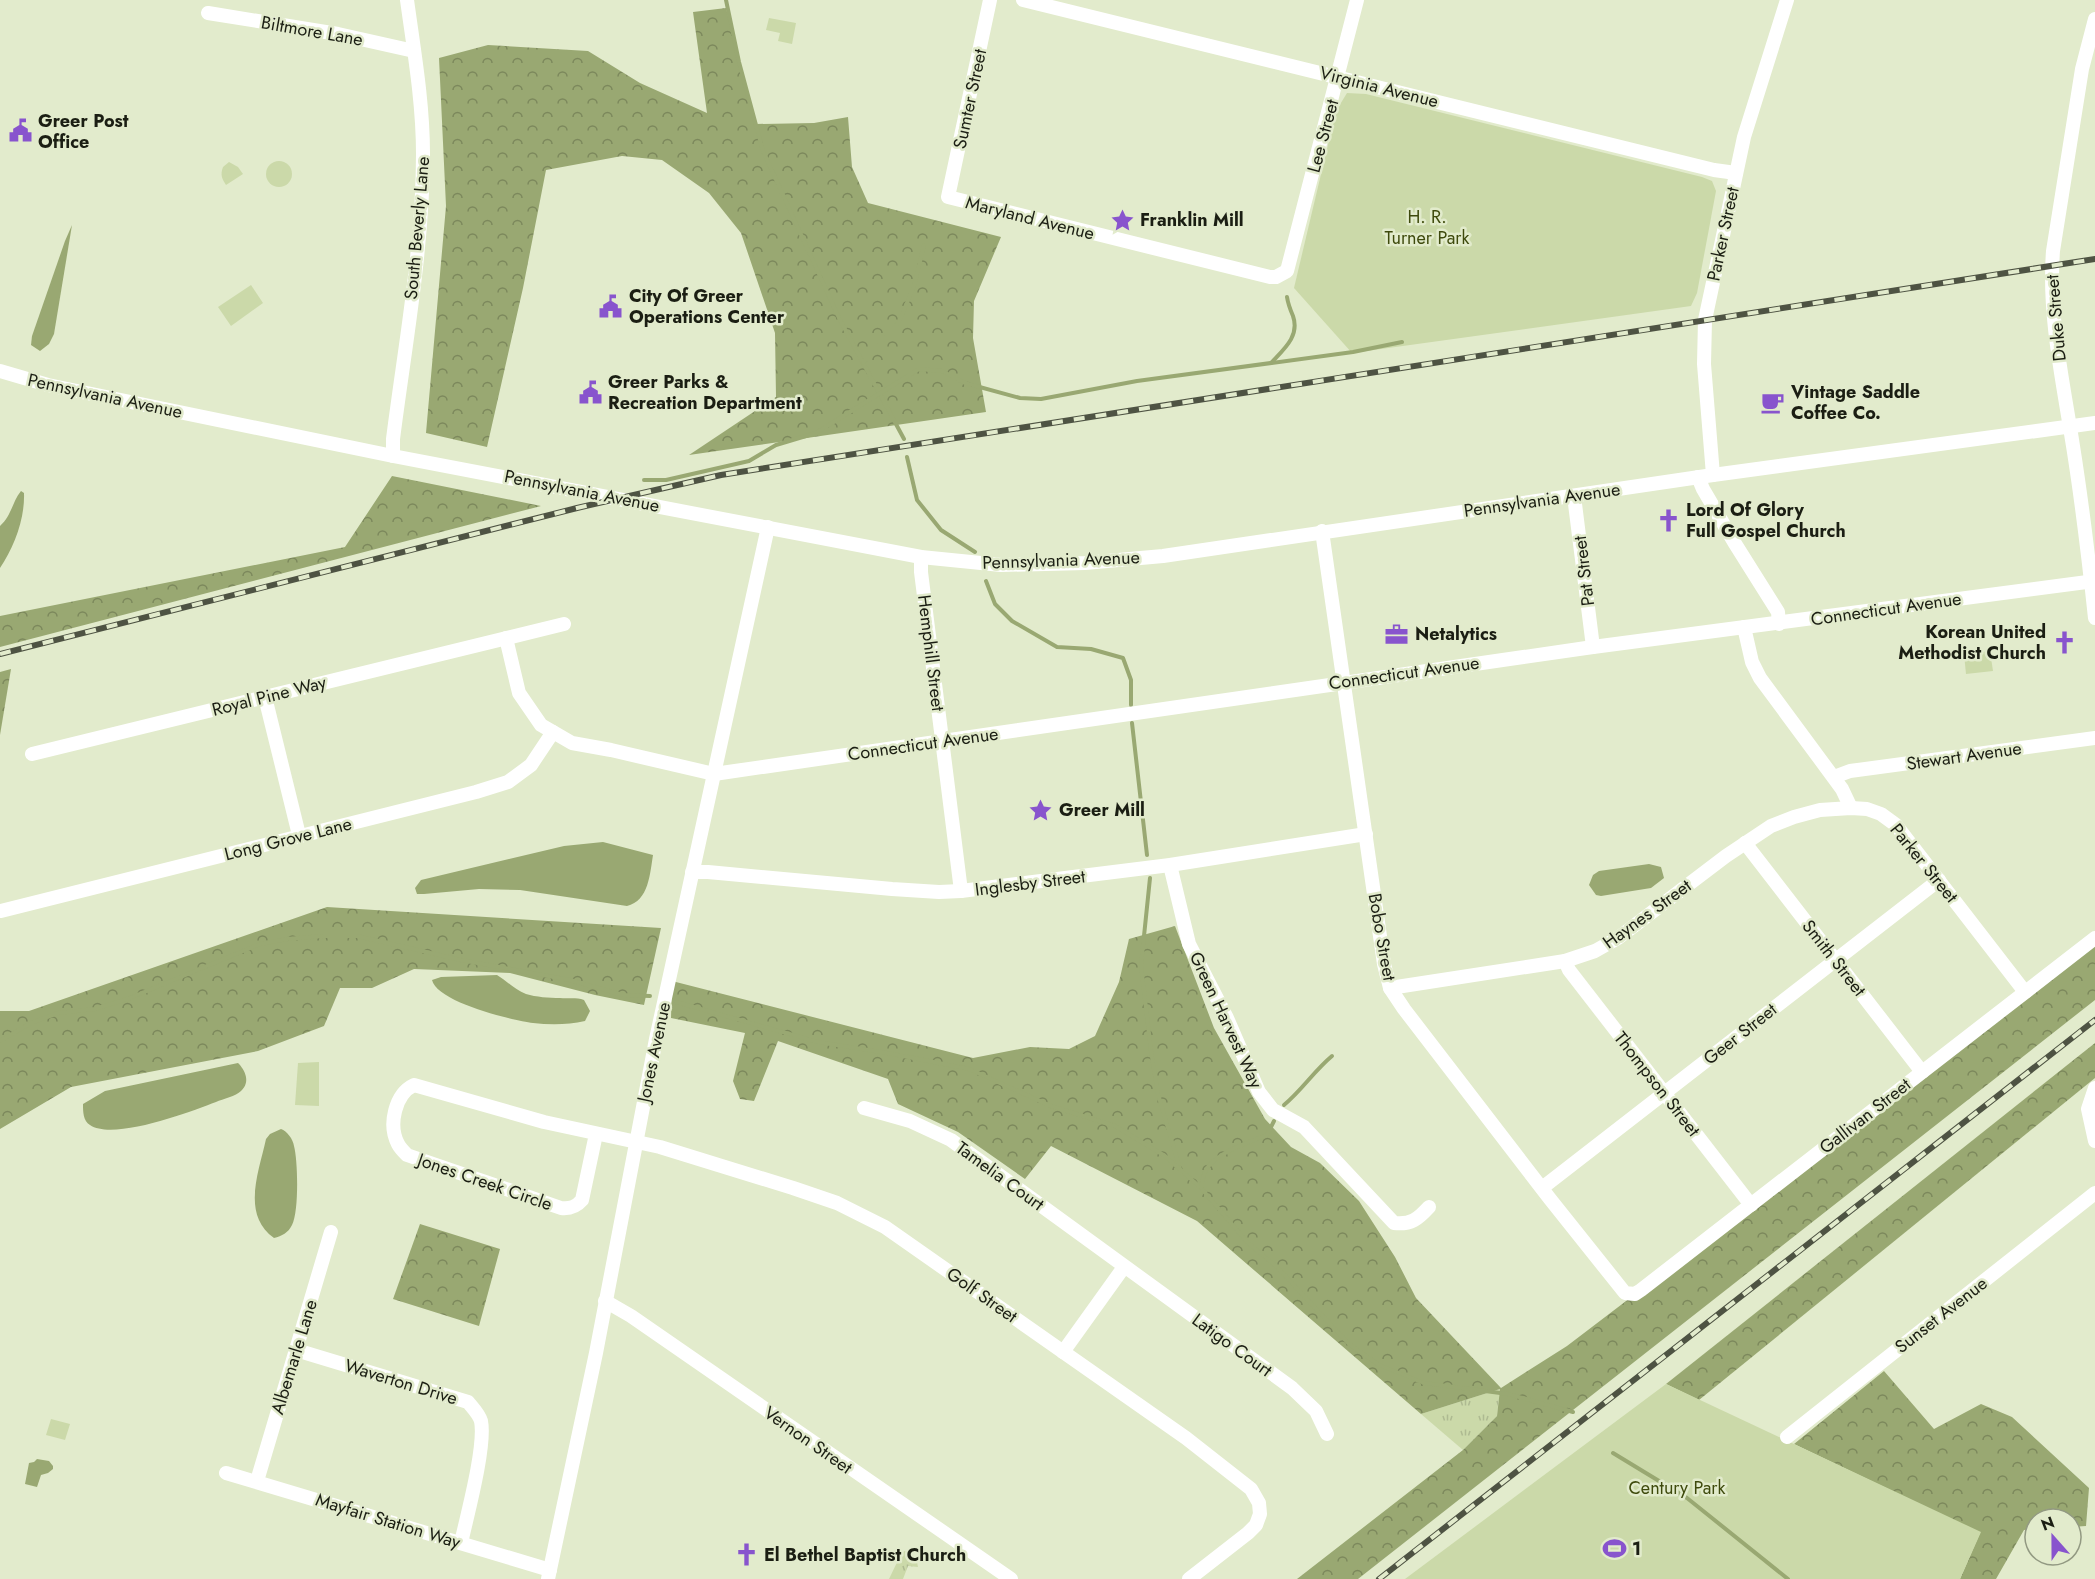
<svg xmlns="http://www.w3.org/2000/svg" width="2095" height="1579" viewBox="0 0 2095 1579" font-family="Jost,sans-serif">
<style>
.grass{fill:url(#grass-tufts)}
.forest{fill:url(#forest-crowns)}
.park{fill:#cbd9a9}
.water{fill:#99a872}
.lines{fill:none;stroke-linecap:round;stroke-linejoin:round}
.stream{stroke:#99a872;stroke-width:4}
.minor{stroke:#fff;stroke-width:14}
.rail-casing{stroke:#4e5343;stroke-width:6}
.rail{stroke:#e2ebcc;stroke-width:4;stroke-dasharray:11;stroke-linecap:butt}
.labels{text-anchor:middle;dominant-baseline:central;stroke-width:5;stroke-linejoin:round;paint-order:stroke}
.street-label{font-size:18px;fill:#1b1e13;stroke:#e2ebcc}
.poi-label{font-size:18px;font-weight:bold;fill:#1b1e13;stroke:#e2ebcc;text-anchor:start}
.park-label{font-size:18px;fill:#3e4a0c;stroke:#e2ebcc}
</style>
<defs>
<pattern id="grass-tufts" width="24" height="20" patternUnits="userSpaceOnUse" patternTransform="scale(1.5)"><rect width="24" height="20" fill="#cbd9a9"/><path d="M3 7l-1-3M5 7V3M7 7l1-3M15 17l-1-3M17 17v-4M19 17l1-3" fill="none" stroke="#aeba91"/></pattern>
<pattern id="forest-crowns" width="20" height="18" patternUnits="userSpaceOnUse" patternTransform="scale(1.5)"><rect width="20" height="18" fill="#99a872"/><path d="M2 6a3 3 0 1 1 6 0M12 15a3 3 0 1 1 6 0" fill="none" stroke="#7c885c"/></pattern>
</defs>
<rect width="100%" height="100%" fill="#e2ebcc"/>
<g class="grass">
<polygon points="1500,1389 1497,1416 1463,1450 1421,1414"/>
<polygon points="905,1551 916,1557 918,1567 908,1566 903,1579 889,1579 902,1552"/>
</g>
<g class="forest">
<polygon points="726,8 756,124 814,123 848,117 852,167 868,203 1001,237 974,301 973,338 986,412 689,455 776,397 775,333 741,233 709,193 662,160 622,156 546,170 523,288 487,447 426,433 446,206 439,58 488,45 588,51 640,83 707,113 693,12"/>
<polygon points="392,476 541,506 0,647 0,616 345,547"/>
<polygon points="11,669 0,735 0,672"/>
<polygon points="327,907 661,928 644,1005 595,995 510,973 414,969 372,988 340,988 324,1026 258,1051 71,1087 0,1129 0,1011 29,1011"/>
<polygon points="1175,926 1214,1028 1265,1119 1291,1147 1320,1163 1359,1201 1395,1257 1416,1298 1501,1388 1567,1346 2095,944 2095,1000 1358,1579 1297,1579 1463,1450 1497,1416 1500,1389 1421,1414 1197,1221 1051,1146 1025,1179 958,1132 898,1104 888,1079 778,1041 754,1101 740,1099 733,1081 745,1033 671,1018 672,981 973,1058 1030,1047 1069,1049 1095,1036 1119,982 1129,939"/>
<polygon points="2095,1043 2095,1078 1699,1400 1666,1384"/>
<polygon points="420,1224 500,1249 479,1326 393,1299"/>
<polygon points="1884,1371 1934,1429 1981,1404 2012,1417 2089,1488 2086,1526 2071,1527 2071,1519 2035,1519 2035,1529 2024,1530 1996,1579 1960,1579 1980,1533 1794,1444"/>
</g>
<g class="park">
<polygon points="769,18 796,23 792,44 778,41 780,33 766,30"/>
<polygon points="1347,93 1366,94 1702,177 1712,181 1716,191 1697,293 1691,306 1352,353 1294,288 1336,111"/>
<circle cx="279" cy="174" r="13"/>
<path d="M229,162L238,167L243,174L226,185C222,179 220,175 223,167Z"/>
<polygon points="251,285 263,303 231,326 218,307"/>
<polygon points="1990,651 1993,671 1966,674 1964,654"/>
<polygon points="319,1062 319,1106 295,1105 298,1063"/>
<polygon points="1666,1384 1981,1532 1960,1579 1405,1579"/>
<polygon points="51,1419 70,1424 65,1440 46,1435"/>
</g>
<g class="water">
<polygon points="72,225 54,334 49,344 40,351 31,345 32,336 65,241"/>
<path d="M21,491L24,493C25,519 14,547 0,568V526C12,515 12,502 21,491Z"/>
<path d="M603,842L653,855C650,873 649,901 627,906L520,890L479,889L424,894H417L415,888L421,880L564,846Z"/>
<polygon points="1649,864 1661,867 1664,878 1651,888 1601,896 1596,895 1589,885 1593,875 1599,871"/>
<path d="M497,975C507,981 515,990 526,994C536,997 549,998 560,998C568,999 576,997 584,1000L590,1011L585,1021C568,1025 550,1025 533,1023C511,1020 437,1002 432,980L441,977Z"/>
<path d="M238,1063C245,1070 251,1082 241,1091C236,1096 223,1099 216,1102C190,1112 113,1141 90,1125C83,1121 83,1111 83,1104L105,1091Z"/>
<path d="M281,1129C287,1131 293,1139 294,1146C298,1161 299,1212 292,1225C288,1233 282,1236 274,1238C241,1214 259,1172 266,1139L270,1134Z"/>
<polygon points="37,1459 49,1461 53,1466 53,1469 48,1473 41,1475 37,1487 25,1484 29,1463 34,1462"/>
</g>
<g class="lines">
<g class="stream">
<polyline points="726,0 739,62 763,151 840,320 904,439"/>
<polyline points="863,363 899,322 914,286 924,245"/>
<path d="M1271,363C1284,349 1300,336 1293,316C1290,309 1288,304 1287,297"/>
<polyline points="907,457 917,500 941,530 975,552"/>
<polyline points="644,480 666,480 749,461 776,445 816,433 919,369 942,371 965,383 1020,398 1041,399 1137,381 1353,352 1402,342"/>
<polyline points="986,581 995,604 1012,621 1057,647 1091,649 1123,658 1131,680 1131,705"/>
<polyline points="1132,723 1147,855"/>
<polyline points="1150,878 1141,965 1151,1051 1158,1094 1180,1169"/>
<polyline points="676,1002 818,1042 893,1054 969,1069 1051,1106 1115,1126 1165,1156 1201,1188 1248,1243 1276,1266 1349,1344 1379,1365 1424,1383 1508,1394 1573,1412"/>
<polyline points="0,1041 31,1023 58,1013 95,1009 130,998 260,944 287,939 323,936 357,936 461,960 570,980 623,995 650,996"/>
<path d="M1284,1105C1302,1090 1314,1071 1332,1056"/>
<path d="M1201,1188C1202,1183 1203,1175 1206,1170C1214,1154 1251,1141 1267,1135L1274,1121"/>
<polyline points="1613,1453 1687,1498 1788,1579"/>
</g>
<g class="minor">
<polyline points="990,0 948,197 1270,277 1276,277 1287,271 1357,0"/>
<polyline points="1023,0 1714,170 1736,173"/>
<polyline points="208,13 338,34 414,51"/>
<path d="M2095,19L2082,69L2053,251C2048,315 2063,382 2073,446C2082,503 2089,561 2095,618"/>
<polyline points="0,371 48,385 393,456 921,557 1001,565 1085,563 1163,556 1713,475 2095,423"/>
<path d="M393,456V439C405,345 423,249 423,154C423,102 414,51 407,0"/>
<polyline points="1713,475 1704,364 1705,320 1744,137 1787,0"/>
<polyline points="1698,477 1703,489 1734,542 1778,612 1779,624"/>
<polyline points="1574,496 1593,647"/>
<polyline points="1322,531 1384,964 1390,988 1404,1009 1550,1199 1625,1293 1635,1294 1641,1290 2095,938"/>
<polyline points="921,557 921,572 961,891"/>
<polyline points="1744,627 1752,662 1760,678 1842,789 1851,808"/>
<polyline points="506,638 519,693 541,725 572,743 611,750 714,774 1593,647 2095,581"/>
<polyline points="265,697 299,835"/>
<polyline points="32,754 564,624"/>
<polyline points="1834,777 1850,771 2095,738"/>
<polyline points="1745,843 1922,1072"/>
<path d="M1170,865L1189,944L1227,1018L1259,1092L1273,1110L1304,1127L1394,1223C1411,1225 1418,1219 1429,1207"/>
<polyline points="692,872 708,872 892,889 939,892 961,891 1170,865 1366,834"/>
<polyline points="1,911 476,792 508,782 531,765 553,732"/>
<polyline points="1565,961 1569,970 1751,1205"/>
<polyline points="1390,988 1565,961 1595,951 1618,938 1726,856 1771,826 1794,817 1820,810 1851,808 1867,809 1881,814 1896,825 2025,992"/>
<polyline points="2095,1088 2088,1109 2095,1141"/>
<polyline points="864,1108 910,1121 951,1140 1292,1388 1316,1411 1327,1434"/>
<path d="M596,1134L582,1200C576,1207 570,1209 561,1208L407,1155C404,1152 400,1148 398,1144C388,1125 395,1094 414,1085L544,1122L660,1147L793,1188L837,1203L885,1227L1186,1438L1251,1489L1259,1503L1260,1514L1256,1525L1248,1533L1189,1579"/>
<polyline points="1542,1188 1939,880"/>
<polyline points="605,1301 631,1316 1011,1579"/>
<path d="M296,1350L468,1402C473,1408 479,1414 481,1421C486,1446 467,1516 461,1543"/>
<polyline points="1063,1352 1124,1267"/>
<polyline points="1787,1437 2095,1193"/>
<polyline points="226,1473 550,1570"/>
<polyline points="257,1481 331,1232"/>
<polyline points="548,1579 596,1353 656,1039 768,527"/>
</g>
<defs>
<g id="rail">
<polyline points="0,654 577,508 721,475 2095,259"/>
<polyline points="1379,1579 2095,1020"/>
</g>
</defs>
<use href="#rail" class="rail-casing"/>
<use href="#rail" class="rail"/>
</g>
<defs>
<symbol id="civic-bare" viewBox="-9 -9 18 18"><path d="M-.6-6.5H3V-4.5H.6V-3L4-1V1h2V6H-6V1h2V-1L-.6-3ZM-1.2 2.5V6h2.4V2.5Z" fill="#8854cd" stroke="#e2ebcc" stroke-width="2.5" paint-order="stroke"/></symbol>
<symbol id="sight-bare" viewBox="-9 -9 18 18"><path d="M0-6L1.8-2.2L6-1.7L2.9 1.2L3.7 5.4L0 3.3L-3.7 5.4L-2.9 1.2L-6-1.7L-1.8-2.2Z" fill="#8854cd" stroke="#e2ebcc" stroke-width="2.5" paint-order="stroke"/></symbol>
<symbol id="cafe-bare" viewBox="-9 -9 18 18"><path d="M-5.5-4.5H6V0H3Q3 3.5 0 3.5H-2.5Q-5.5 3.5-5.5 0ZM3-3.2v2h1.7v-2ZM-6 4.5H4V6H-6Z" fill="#8854cd" stroke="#e2ebcc" stroke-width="2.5" paint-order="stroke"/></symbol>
<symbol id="church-bare" viewBox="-9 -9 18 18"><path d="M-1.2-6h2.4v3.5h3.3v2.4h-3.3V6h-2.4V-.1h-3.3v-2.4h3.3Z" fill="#8854cd" stroke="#e2ebcc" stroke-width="2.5" paint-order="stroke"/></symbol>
<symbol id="office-bare" viewBox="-9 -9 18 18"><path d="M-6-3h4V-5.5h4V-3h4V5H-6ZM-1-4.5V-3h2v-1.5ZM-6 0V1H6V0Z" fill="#8854cd" stroke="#e2ebcc" stroke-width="2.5" paint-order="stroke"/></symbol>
<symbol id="stadium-bare" viewBox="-9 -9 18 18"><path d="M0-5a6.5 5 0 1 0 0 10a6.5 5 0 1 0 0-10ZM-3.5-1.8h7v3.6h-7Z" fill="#8854cd" stroke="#e2ebcc" stroke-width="2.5" paint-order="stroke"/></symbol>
</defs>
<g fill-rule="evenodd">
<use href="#civic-bare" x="4" y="114" width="33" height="33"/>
<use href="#sight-bare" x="1106" y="204" width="33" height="33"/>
<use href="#civic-bare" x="594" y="290" width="33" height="33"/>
<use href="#civic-bare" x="574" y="376" width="33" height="33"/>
<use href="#cafe-bare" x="1756" y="386" width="33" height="33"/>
<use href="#church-bare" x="1652" y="504" width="33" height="33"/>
<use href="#office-bare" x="1380" y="618" width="33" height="33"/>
<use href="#church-bare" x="2048" y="626" width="33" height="33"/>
<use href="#sight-bare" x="1024" y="794" width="33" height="33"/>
<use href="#stadium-bare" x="1598" y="1532" width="33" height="33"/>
<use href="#church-bare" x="730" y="1538" width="33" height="33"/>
</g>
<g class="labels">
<g class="street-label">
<text transform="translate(312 31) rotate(10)">Biltmore Lane</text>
<text transform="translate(1379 87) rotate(14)">Virginia Avenue</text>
<text transform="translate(970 99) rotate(-78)">Sumter Street</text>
<text transform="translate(1323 136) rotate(-75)">Lee Street</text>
<text transform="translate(1030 218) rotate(14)">Maryland Avenue</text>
<text transform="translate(417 228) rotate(-85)">South Beverly Lane</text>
<text transform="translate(1723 234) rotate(-78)">Parker Street</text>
<text transform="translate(2056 318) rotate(-95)">Duke Street</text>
<text transform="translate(105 396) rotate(12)">Pennsylvania Avenue</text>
<text transform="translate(582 491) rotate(11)">Pennsylvania Avenue</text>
<text transform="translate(1542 500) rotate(-8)">Pennsylvania Avenue</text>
<text transform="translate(1061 560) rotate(-2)">Pennsylvania Avenue</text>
<text transform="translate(1584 571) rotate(-97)">Pat Street</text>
<text transform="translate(1886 609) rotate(-8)">Connecticut Avenue</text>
<text transform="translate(931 653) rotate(83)">Hemphill Street</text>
<text transform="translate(1404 673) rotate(-8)">Connecticut Avenue</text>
<text transform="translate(269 696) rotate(-14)">Royal Pine Way</text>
<text transform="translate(923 744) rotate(-8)">Connecticut Avenue</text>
<text transform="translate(1964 756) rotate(-8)">Stewart Avenue</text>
<text transform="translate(288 839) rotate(-14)">Long Grove Lane</text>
<text transform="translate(1924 863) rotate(51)">Parker Street</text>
<text transform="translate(1030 883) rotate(-7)">Inglesby Street</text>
<text transform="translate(1647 914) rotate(-36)">Haynes Street</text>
<text transform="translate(1382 937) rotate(80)">Bobo Street</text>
<text transform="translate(1834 958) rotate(52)">Smith Street</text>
<text transform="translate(1226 1020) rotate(65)">Green Harvest Way</text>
<text transform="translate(1740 1034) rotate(-38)">Geer Street</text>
<text transform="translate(654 1052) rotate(-78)">Jones Avenue</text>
<text transform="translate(1657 1084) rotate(52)">Thompson Street</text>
<text transform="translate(1865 1116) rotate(-38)">Gallivan Street</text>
<text transform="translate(1000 1176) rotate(36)">Tamelia Court</text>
<text transform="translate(485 1182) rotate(19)">Jones Creek Circle</text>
<text transform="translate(982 1295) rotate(35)">Golf Street</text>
<text transform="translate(1941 1315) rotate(-38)">Sunset Avenue</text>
<text transform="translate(1232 1345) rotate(36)">Latigo Court</text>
<text transform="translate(294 1357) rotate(-73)">Albemarle Lane</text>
<text transform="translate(401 1382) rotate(17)">Waverton Drive</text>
<text transform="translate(808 1440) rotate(35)">Vernon Street</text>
<text transform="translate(388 1521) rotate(17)">Mayfair Station Way</text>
</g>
<g class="poi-label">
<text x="38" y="121">Greer Post<tspan x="38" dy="21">Office</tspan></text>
<text x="1140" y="220">Franklin Mill</text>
<text x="629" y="296">City Of Greer<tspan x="629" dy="21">Operations Center</tspan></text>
<text x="608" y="382">Greer Parks &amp;<tspan x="608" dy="21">Recreation Department</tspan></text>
<text x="1791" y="392">Vintage Saddle<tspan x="1791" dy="21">Coffee Co.</tspan></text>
<text x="1686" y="510">Lord Of Glory<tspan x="1686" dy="21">Full Gospel Church</tspan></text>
<text x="2046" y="632" text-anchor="end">Korean United<tspan x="2046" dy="21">Methodist Church</tspan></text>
<text x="1415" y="634">Netalytics</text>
<text x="1059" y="810">Greer Mill</text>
<text x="1632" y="1549">1</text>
<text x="764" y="1555">El Bethel Baptist Church</text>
</g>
<g class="park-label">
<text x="1427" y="217">H. R.<tspan x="1427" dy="21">Turner Park</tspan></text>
<text x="1677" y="1488">Century Park</text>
</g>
</g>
<g transform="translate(2053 1537) rotate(339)"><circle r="28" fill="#e2ebcc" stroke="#929982" stroke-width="1.5"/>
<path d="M0-4.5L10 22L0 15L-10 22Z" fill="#8854cd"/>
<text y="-9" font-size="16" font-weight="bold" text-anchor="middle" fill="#1b1e13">N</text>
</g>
</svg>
